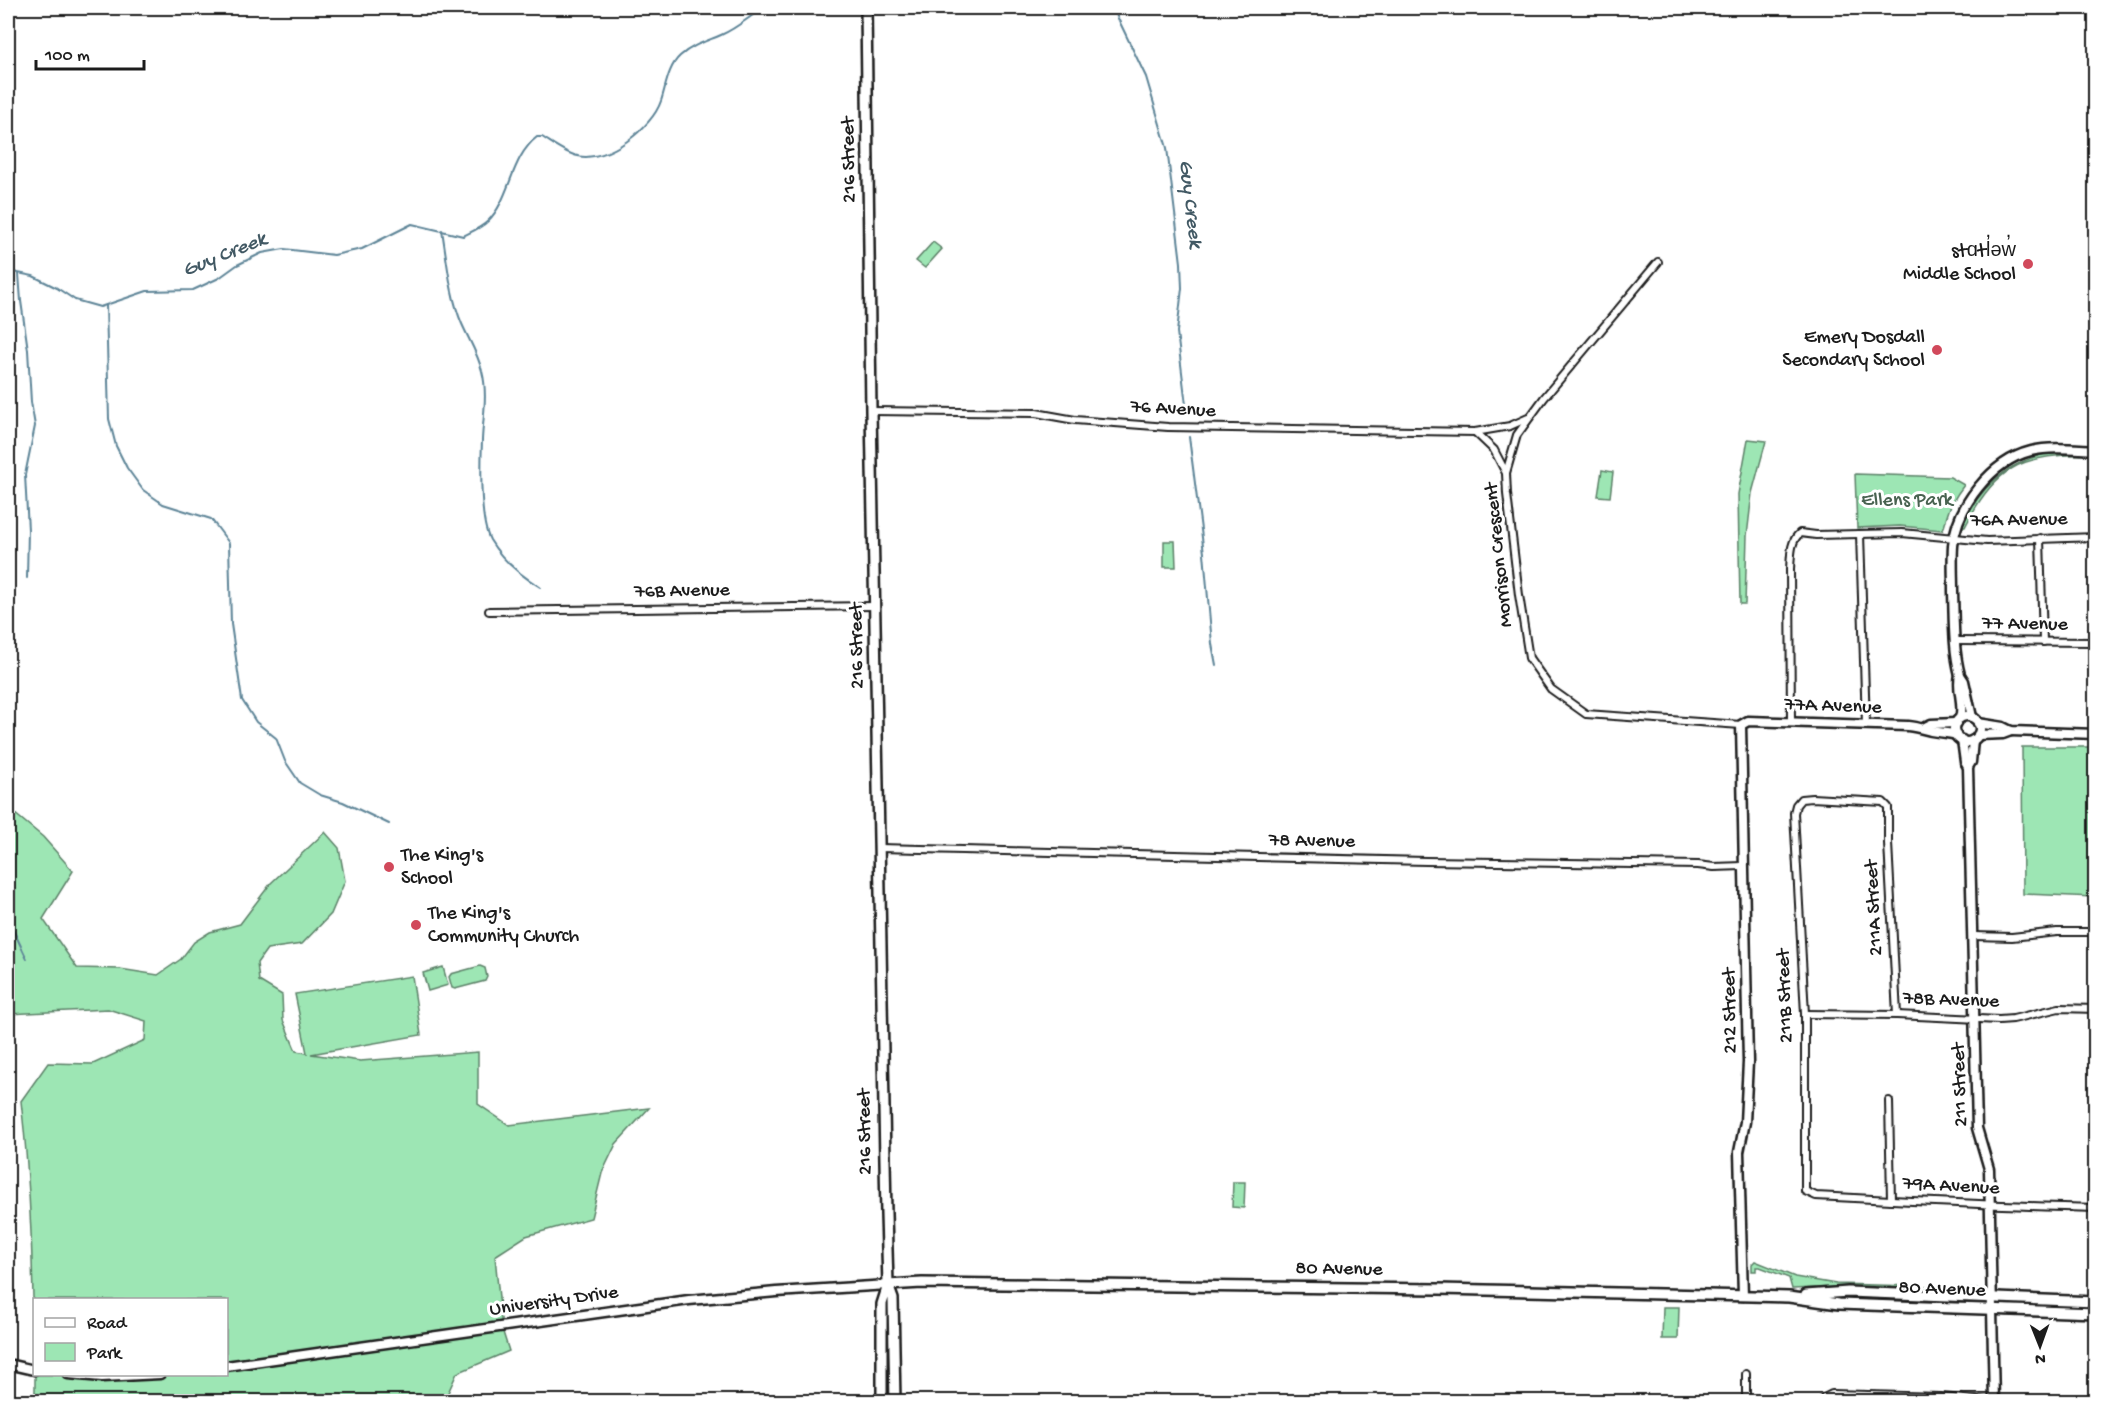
<svg xmlns="http://www.w3.org/2000/svg" width="2103" height="1409" viewBox="0 0 2103 1409" font-family="'Gochi Hand',sans-serif">
<style>
.green{fill:#9de6b4;stroke:#5c8168;stroke-width:1.5}
.lines{fill:none;stroke-linecap:round;stroke-linejoin:round}
.stream{stroke:#5d8497;stroke-width:2}
.minor-casing{stroke:#1c1c1c;stroke-width:10}
.tertiary-casing{stroke:#1c1c1c;stroke-width:13}
.secondary-casing{stroke:#1c1c1c;stroke-width:14}
.minor{stroke:#fff;stroke-width:6}
.tertiary{stroke:#fff;stroke-width:8}
.secondary{stroke:#fff;stroke-width:9}
.poi-dot{fill:#d1495b;stroke:#fff;stroke-width:2}
.labels{text-anchor:middle;dominant-baseline:central;stroke-width:6;stroke-linejoin:round;paint-order:stroke}
.street-label{font-size:20px;fill:#1c1c1c;stroke:#fff}
.poi-label{font-size:20px;fill:#1c1c1c;stroke:#fff;text-anchor:end}
.park-label{font-size:20px;fill:#496351;stroke:#fff}
.water-label{font-size:21px;font-style:italic;fill:#425964;stroke:#fff}
</style>
<rect width="100%" height="100%" fill="#fff"/>
<filter id="ink" filterUnits="userSpaceOnUse"><feTurbulence type="fractalNoise" baseFrequency=".0167" numOctaves="2"/><feDisplacementMap in="SourceGraphic" scale="12" xChannelSelector="R" yChannelSelector="G"/><feConvolveMatrix kernelMatrix="1 2 1 2 8 2 1 2 1" color-interpolation-filters="sRGB"/></filter>
<g filter="url(#ink)">
<g class="green">
<polygon points="933,242 942,249 925,268 916,261"/>
<polygon points="1748,439 1766,441 1752,493 1747,536 1745,604 1740,604 1738,494"/>
<path d="M2055,452L2085,453L2086,455C2022,453 1993,469 1965,527H1962C1963,520 1967,517 1970,511C1988,478 2018,458 2055,452Z"/>
<polygon points="1602,470 1613,472 1610,497 1598,496"/>
<path d="M1855,474L1950,477L1964,485C1957,494 1950,505 1947,516C1945,522 1946,525 1942,530L1900,526L1857,528Z"/>
<polygon points="1164,541 1175,541 1176,567 1164,567"/>
<polygon points="2022,747 2095,747 2095,897 2023,894"/>
<path d="M8,808L43,837L73,871L43,919L77,968L120,969L158,975L181,959L194,942L210,932L240,924L271,883L325,832L339,848L345,881L331,914L302,944L267,949L257,963L259,981L282,995L283,1020L296,1051L307,1053L295,994L412,976L421,1035L311,1054L360,1061L478,1052V1104L509,1125L649,1108L616,1144L602,1173L591,1218L526,1236L495,1256L502,1329L509,1351L457,1373L446,1397L425,1401H35V1375L226,1374V1300H34V1359C33,1273 31,1187 21,1101L48,1063L93,1064L145,1040L146,1021L108,1009L8,1014Z"/>
<polygon points="480,966 485,968 487,977 485,981 455,989 452,988 449,977 451,974"/>
<polygon points="443,967 448,985 428,991 423,973"/>
<polygon points="1233,1182 1245,1182 1244,1208 1232,1207"/>
<polygon points="1755,1261 1795,1277 1836,1284 1955,1287 1981,1290 1974,1292 1838,1287 1792,1289 1789,1278 1760,1267 1756,1267 1756,1271 1752,1271 1752,1264"/>
<polygon points="1663,1307 1679,1307 1678,1339 1662,1339"/>
</g>
<g class="lines">
<g class="stream">
<polyline points="1113,8 1146,77 1167,148 1181,263 1182,288 1177,332 1187,413"/>
<path d="M442,230C447,261 450,296 462,324C469,340 478,354 482,371C488,394 483,417 482,440C481,464 479,519 490,540C502,560 520,575 540,587"/>
<path d="M8,271L33,276L57,288L75,300L100,307L147,291L193,290L219,278L237,265L262,253L284,249L334,255L362,249L412,224L463,236C471,232 481,228 488,221C511,198 510,158 537,137H542C552,143 566,154 578,156C607,163 652,128 661,101C666,86 668,67 680,56C692,45 707,41 721,35C737,28 749,17 763,8"/>
<polyline points="19,274 21,301 28,350 31,402 35,426 25,475 28,530 27,578"/>
<polyline points="106,305 109,419 116,446 127,468 143,490 163,504 211,519 229,543 231,624 242,700 256,722 276,738 285,761 300,783 320,795 343,802 389,824"/>
<polyline points="1189,437 1204,553 1212,644 1216,665"/>
<polyline points="8,919 27,959"/>
</g>
<defs>
<g id="minor">
<polyline points="1658,262 1544,398 1517,435 1506,473 1507,494 1519,595 1529,658 1551,689 1586,714 1741,725"/>
<polyline points="871,411 1036,413 1075,420 1168,427 1475,432 1510,426 1528,418"/>
<polyline points="1475,432 1494,450 1506,473"/>
<polyline points="1860,534 1866,725"/>
<polyline points="2040,538 2043,642"/>
<polyline points="489,611 875,606"/>
<polyline points="1955,641 2096,642"/>
<path d="M1791,722L1790,569C1791,556 1790,541 1800,533L1816,535L1902,533L1987,541L2096,537"/>
<polyline points="879,848 1426,861 1698,865 1714,867 1743,866"/>
<polyline points="1974,936 2012,937 2057,932 2096,932"/>
<polyline points="1805,1014 1897,1015 1999,1020 2013,1019 2059,1008 2096,1009"/>
<path d="M1897,1015L1888,843V807L1883,802L1812,798L1801,799L1796,805L1794,813L1805,1014V1191L1816,1196C1909,1201 2002,1206 2096,1208"/>
<polyline points="1889,1101 1891,1200"/>
<polyline points="1746,1402 1746,1374"/>
<polyline points="1822,1402 1824,1398 1832,1394 1941,1397 1999,1402"/>
</g>
<g id="tertiary">
<polyline points="1960,675 1964,681 1972,717"/>
<circle cx="1967" cy="729" r="13"/>
<path d="M1960,718C1965,704 1956,690 1960,675C1953,648 1954,620 1953,592C1953,577 1952,561 1953,546C1956,506 1992,461 2031,451C2051,446 2075,449 2096,450"/>
<polyline points="1978,723 2003,727 2011,731 2096,734"/>
<polyline points="1925,727 1931,724 1956,723"/>
<polyline points="1978,735 2003,734 2011,731"/>
<polyline points="1962,740 1965,762 1968,767 1977,1128 1989,1169 1994,1402"/>
<polyline points="1968,767 1971,762 1973,740"/>
<path d="M1743,1296L1739,1152L1745,1122L1748,1062L1741,725L1748,721L1908,726C1917,727 1923,729 1931,731C1940,733 1948,732 1956,735"/>
<polyline points="8,1364 34,1370"/>
<polyline points="226,1366 689,1300 776,1292 888,1285"/>
<polyline points="68,1374 102,1377 160,1374"/>
</g>
<g id="secondary">
<polyline points="866,8 871,411 886,1214 888,1285 893,1299 895,1402"/>
<polyline points="888,1285 922,1283 1438,1289 1752,1296 1789,1297 1839,1304 2096,1313"/>
<polyline points="1806,1295 1848,1292 2096,1302"/>
<polyline points="882,1402 882,1304 888,1285"/>
</g>
</defs>
<use href="#minor" class="minor-casing"/>
<use href="#tertiary" class="tertiary-casing"/>
<use href="#secondary" class="secondary-casing"/>
<use href="#minor" class="minor"/>
<use href="#tertiary" class="tertiary"/>
<use href="#secondary" class="secondary"/>
</g>
</g>
<g class="poi-dot">
<circle cx="2028" cy="264" r="6"/>
<circle cx="1937" cy="350" r="6"/>
<circle cx="389" cy="867" r="6"/>
<circle cx="416" cy="925" r="6"/>
</g>
<g class="labels">
<g class="street-label">
<text transform="translate(850 160) rotate(-91)">216 Street</text>
<text transform="translate(1173 410) rotate(3)">76 Avenue</text>
<text transform="translate(2019 521) rotate(-1)">76A Avenue</text>
<text transform="translate(1500 555) rotate(-96)">Morrison Crescent</text>
<text transform="translate(682 592) rotate(-1)">76B Avenue</text>
<text transform="translate(2025 625) rotate(1)">77 Avenue</text>
<text transform="translate(858 646) rotate(-91)">216 Street</text>
<text transform="translate(1833 707) rotate(2)">77A Avenue</text>
<text transform="translate(1312 842) rotate(1)">78 Avenue</text>
<text transform="translate(1875 908) rotate(-93)">211A Street</text>
<text transform="translate(1786 996) rotate(-92)">211B Street</text>
<text transform="translate(1951 1001) rotate(2)">78B Avenue</text>
<text transform="translate(1731 1011) rotate(-91)">212 Street</text>
<text transform="translate(1961 1085) rotate(-92)">211 Street</text>
<text transform="translate(866 1132) rotate(-91)">216 Street</text>
<text transform="translate(1951 1187) rotate(3)">79A Avenue</text>
<text transform="translate(1339 1270) rotate(1)">80 Avenue</text>
<text transform="translate(1942 1290) rotate(2)">80 Avenue</text>
<text transform="translate(554 1302) rotate(-8)">University Drive</text>
</g>
<g class="poi-label">
<text x="2016" y="252">stɑtl̓əw̓<tspan x="2016" dy="23">Middle School</tspan></text>
<text x="1925" y="338">Emery Dosdall<tspan x="1925" dy="23">Secondary School</tspan></text>
<text x="401" y="856" text-anchor="start">The King's<tspan x="401" dy="23">School</tspan></text>
<text x="428" y="914" text-anchor="start">The King's<tspan x="428" dy="23">Community Church</tspan></text>
</g>
<g class="park-label">
<text x="1907" y="501">Ellens Park</text>
</g>
<g class="water-label">
<text transform="translate(1189 204) rotate(83)">Guy Creek</text>
<text transform="translate(225 256) rotate(-22)">Guy Creek</text>
</g>
</g>
<rect width="2103" height="1409" fill="none" stroke="#fff" stroke-width="30"/>
<rect x="15" y="15" width="2073" height="1379" fill="none" stroke="#1c1c1c" stroke-width="2" filter="url(#ink)"/>
<rect x="33" y="1298" width="195" height="78" fill="#ffffff" stroke="#a4a4a4" stroke-width="1.5"/>
<rect x="45" y="1318" width="30" height="9" fill="#ffffff" stroke="#a4a4a4" stroke-width="1.5"/>
<text x="87" y="1328" font-size="18" fill="#1c1c1c">Road</text>
<rect x="45" y="1343" width="30" height="18" fill="#9de6b4" stroke="#a4a4a4" stroke-width="1.5"/>
<text x="87" y="1358" font-size="18" fill="#1c1c1c">Park</text>
<g transform="translate(2040 1346) rotate(179)" stroke="#ffffff" stroke-width="4.5" paint-order="stroke">
<path d="M0-4.5L10 22L0 15L-10 22Z" fill="#1c1c1c"/>
<text y="-9" font-size="16" font-weight="bold" text-anchor="middle" fill="#1c1c1c">N</text>
</g>
<path d="M36 60v9h108v-9" fill="none" stroke="#1c1c1c" stroke-width="3"/>
<text x="45" y="60" font-size="18" fill="#1c1c1c" stroke="#ffffff" stroke-width="4.5" paint-order="stroke">100 m</text>
</svg>
